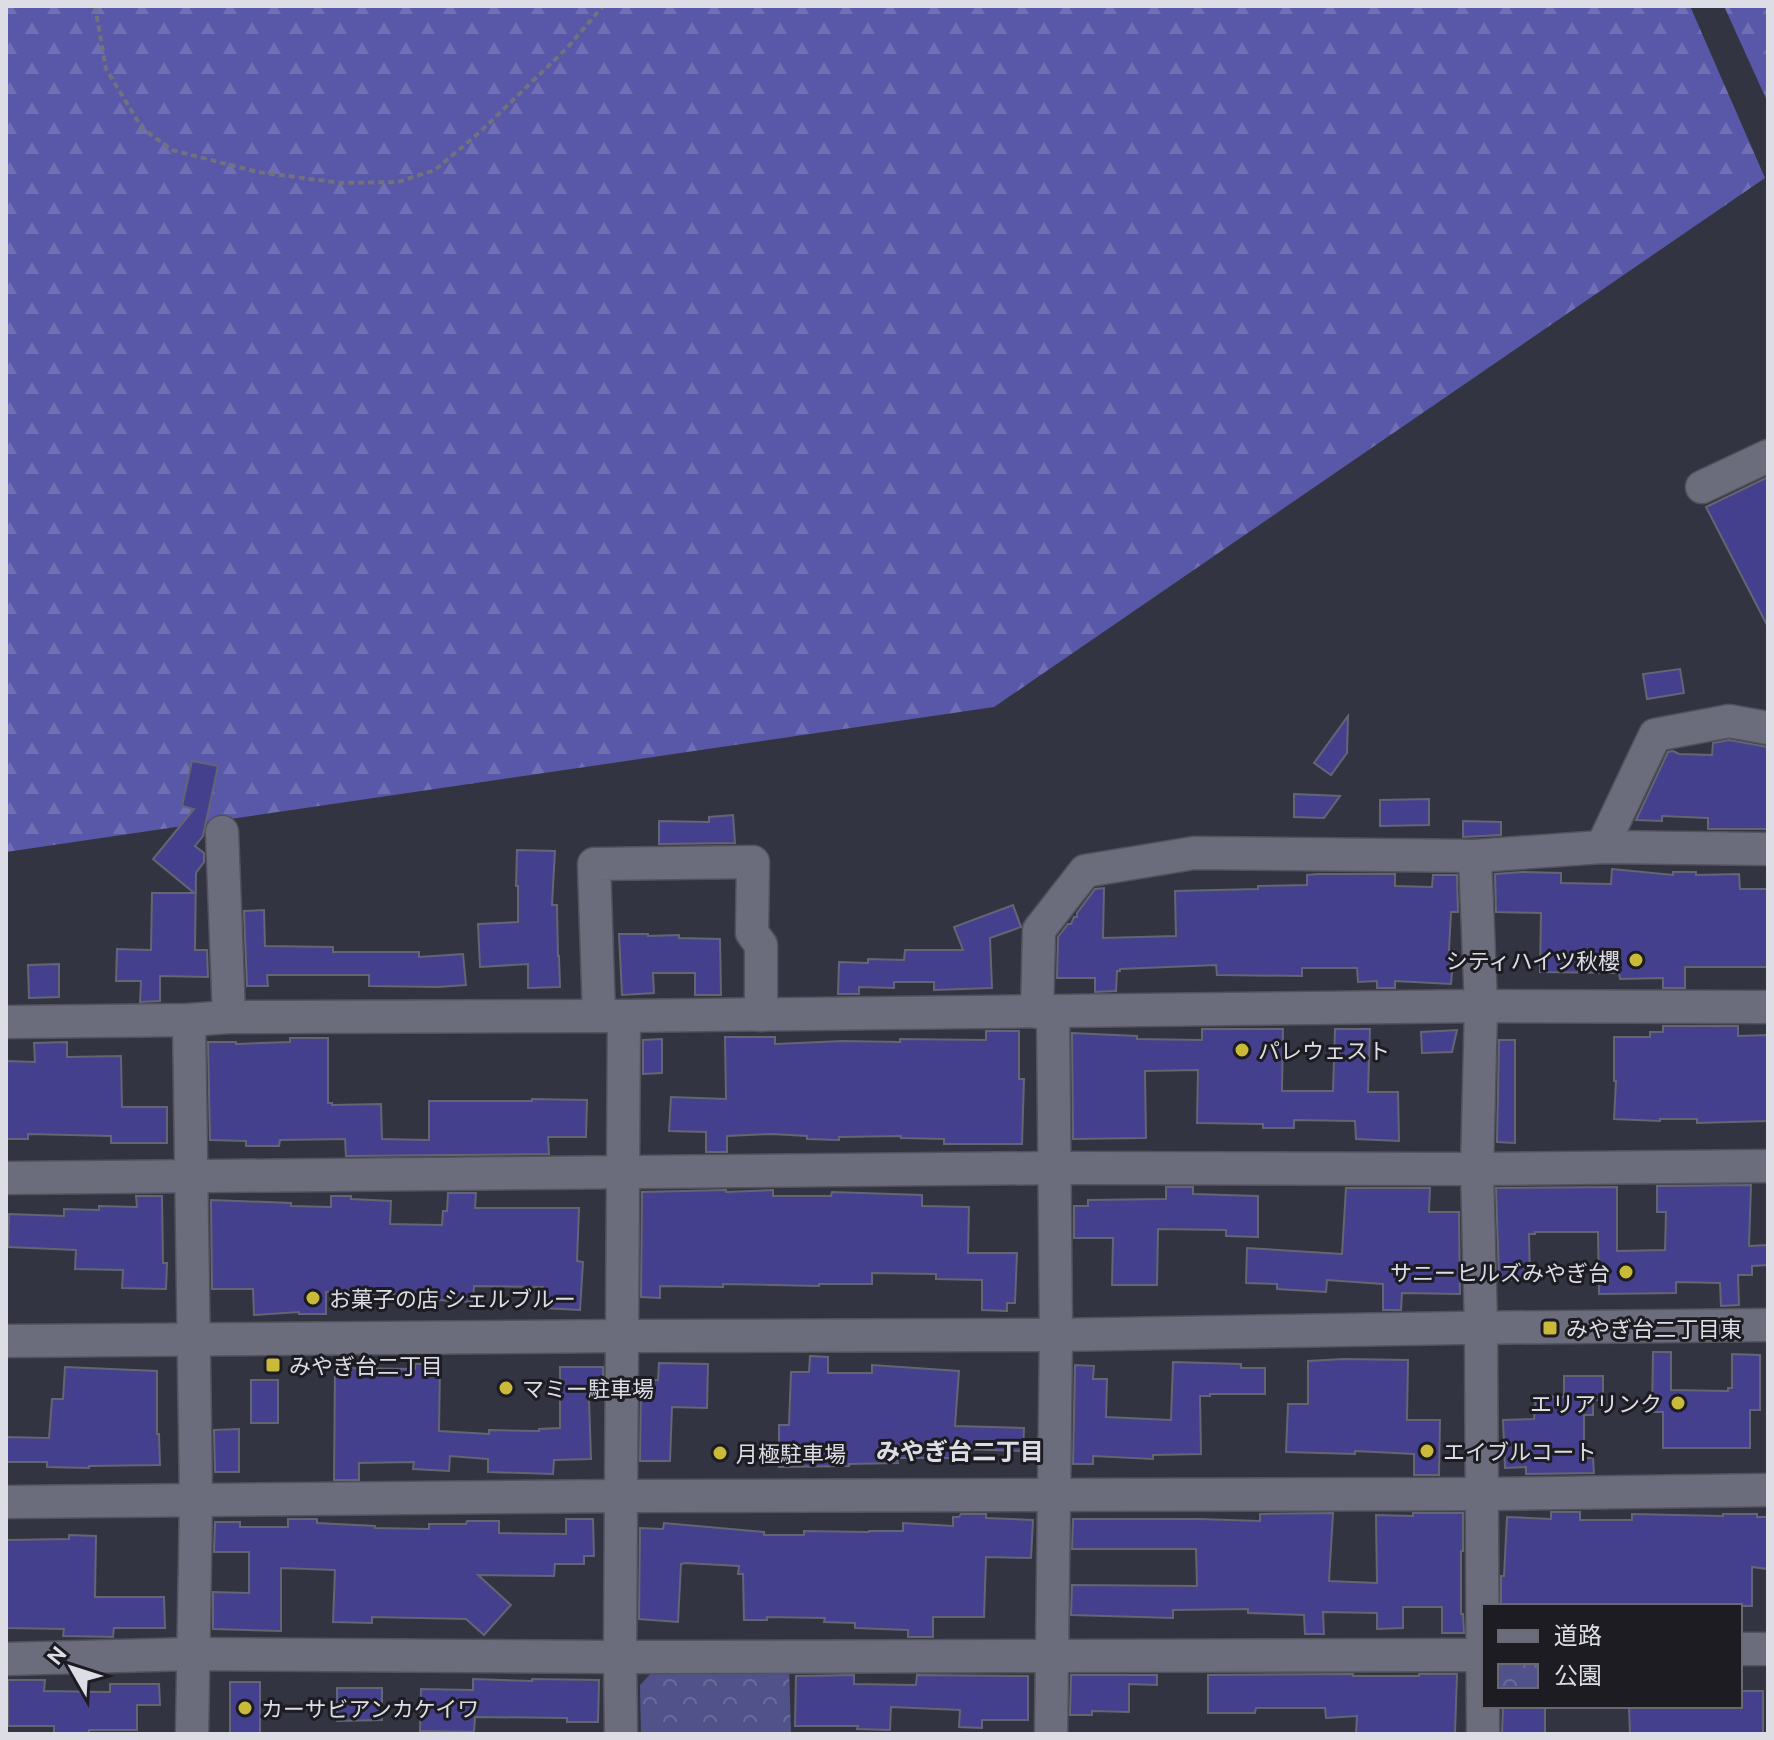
<svg xmlns="http://www.w3.org/2000/svg" width="1774" height="1740" viewBox="0 0 1774 1740" font-family="Ubuntu,'Noto Sans JP',sans-serif">
<style>
.forest{fill:url(#forest-firs)}
.park{fill:url(#park-crowns)}
.building{fill:#44408e;stroke:#646573;stroke-width:2}
.lines{fill:none;stroke-linecap:round;stroke-linejoin:round}
.minor-casing{stroke:#51525c;stroke-width:35}
.path{stroke:#71727d;stroke-width:4;stroke-dasharray:6 4;stroke-linecap:butt}
.minor{stroke:#6c6d7c;stroke-width:32}
.poi-dot{fill:#caba3a;stroke:#1c1c22;stroke-width:3}
.labels{text-anchor:middle;dominant-baseline:central;stroke-width:6;stroke-linejoin:round;paint-order:stroke}
.poi-label{font-size:22px;fill:#dcdde5;stroke:#1c1c22;text-anchor:start}
.neighbourhood-label{font-size:24px;font-weight:bold;fill:#dcdde5;stroke:#1c1c22}
</style>
<defs>
<pattern id="forest-firs" width="22" height="20" patternUnits="userSpaceOnUse" patternTransform="scale(2)"><rect width="22" height="20" fill="#5957a8"/><path d="M5 1l3.5 6h-7zM16 11l3.5 6h-7z" fill="#706fb4"/></pattern>
<pattern id="park-crowns" width="20" height="18" patternUnits="userSpaceOnUse" patternTransform="scale(2)"><rect width="20" height="18" fill="#52528b"/><path d="M2 6a3 3 0 1 1 6 0M12 15a3 3 0 1 1 6 0" fill="none" stroke="#6a6a9b"/></pattern>
</defs>
<rect width="100%" height="100%" fill="#333441"/>
<g class="forest">
<polygon points="6,6 1690,6 1765,178 994,707 6,852"/>
<polygon points="1724,6 1768,6 1768,103"/>
</g>
<polygon class="park" points="789,1665 791,1734 641,1734 640,1685 656,1668"/>
<g class="building">
<polygon points="1768,477 1768,627 1706,507"/>
<polygon points="1680,669 1684,693 1647,699 1643,674"/>
<polygon points="1348,716 1347,753 1331,775 1314,763"/>
<polygon points="1729,740 1768,747 1768,829 1708,829 1708,818 1662,816 1662,821 1636,820 1668,752 1673,751 1679,754 1712,755 1713,743"/>
<polygon points="192,761 218,766 203,836 195,846 204,853 204,862 196,873 195,950 207,950 208,977 160,976 160,1001 140,1002 141,981 116,981 117,949 151,950 152,893 194,893 153,859 194,809 182,806"/>
<polygon points="1294,794 1340,796 1324,818 1294,817"/>
<polygon points="1429,799 1429,825 1380,826 1380,800"/>
<polygon points="733,815 735,843 659,844 659,821 709,822 709,817"/>
<polygon points="1463,821 1501,822 1501,835 1463,837"/>
<polygon points="517,850 555,851 552,905 557,905 558,956 559,956 560,987 528,988 528,964 480,967 478,924 518,922 518,886 516,886"/>
<polygon points="1612,869 1673,875 1673,872 1696,872 1696,875 1739,874 1740,889 1768,889 1768,967 1685,967 1685,988 1663,988 1663,978 1620,979 1619,973 1540,972 1541,913 1496,912 1495,874 1523,872 1561,873 1561,883 1611,884"/>
<polygon points="1318,874 1395,874 1395,886 1432,887 1433,875 1457,875 1458,912 1451,912 1449,950 1454,950 1451,984 1395,981 1395,988 1377,988 1377,981 1358,982 1357,968 1302,968 1302,976 1217,975 1216,965 1120,969 1120,971 1117,971 1116,991 1095,992 1095,978 1057,978 1058,937 1068,924 1071,924 1074,917 1077,917 1077,913 1095,889 1104,888 1103,938 1176,936 1175,891 1258,889 1258,886 1307,885 1307,875"/>
<polygon points="1013,905 1021,927 990,938 992,988 934,990 934,982 894,982 894,988 859,987 859,994 838,994 839,962 868,963 868,959 904,960 905,950 963,950 954,927"/>
<polygon points="264,910 265,946 333,947 333,952 419,952 419,957 463,954 466,985 438,987 369,986 369,975 267,975 268,986 247,986 244,911"/>
<polygon points="619,934 648,934 648,936 679,935 679,938 720,939 721,995 695,995 695,973 653,973 654,993 622,995"/>
<polygon points="59,964 59,997 29,998 28,965"/>
<polygon points="1663,1026 1738,1026 1738,1036 1768,1035 1768,1121 1697,1123 1697,1119 1660,1119 1660,1121 1614,1119 1616,1081 1614,1081 1614,1037 1650,1037 1650,1032 1663,1032"/>
<polygon points="1202,1029 1283,1029 1282,1091 1333,1091 1335,1029 1370,1029 1368,1092 1398,1092 1399,1141 1356,1139 1355,1121 1294,1120 1294,1128 1263,1128 1263,1124 1197,1123 1198,1070 1145,1071 1146,1138 1073,1139 1072,1033 1137,1036 1137,1039 1202,1040"/>
<polygon points="1457,1030 1452,1052 1422,1053 1421,1032"/>
<polygon points="986,1031 1019,1031 1019,1079 1024,1079 1022,1144 944,1144 944,1139 901,1138 901,1136 839,1137 839,1140 807,1139 807,1136 771,1134 727,1136 727,1152 706,1152 706,1132 669,1131 671,1097 726,1099 725,1037 775,1037 775,1044 843,1041 900,1042 900,1039 986,1040"/>
<polygon points="290,1038 328,1038 328,1103 332,1103 332,1105 381,1104 382,1139 429,1140 429,1101 532,1101 532,1099 587,1100 586,1137 548,1137 549,1154 346,1156 345,1139 280,1140 279,1146 246,1146 246,1141 210,1140 208,1042 236,1042 236,1044 290,1042"/>
<polygon points="662,1039 662,1073 643,1074 643,1040"/>
<polygon points="1499,1040 1515,1040 1515,1143 1497,1142"/>
<polygon points="67,1042 67,1057 121,1056 122,1107 167,1107 167,1143 111,1143 111,1136 28,1134 28,1139 6,1139 6,1061 35,1062 34,1043"/>
<polygon points="1751,1185 1749,1246 1768,1245 1768,1265 1752,1266 1752,1275 1738,1275 1739,1305 1721,1306 1720,1283 1676,1282 1676,1293 1599,1294 1598,1232 1535,1232 1535,1234 1529,1234 1530,1279 1499,1280 1496,1188 1617,1187 1617,1251 1665,1250 1666,1212 1657,1212 1657,1186"/>
<polygon points="1166,1187 1193,1187 1193,1194 1258,1196 1258,1237 1226,1236 1226,1230 1158,1229 1157,1285 1112,1285 1113,1238 1074,1238 1074,1206 1088,1206 1088,1200 1166,1199"/>
<polygon points="1346,1188 1430,1188 1429,1212 1459,1212 1460,1294 1402,1293 1401,1310 1383,1310 1383,1284 1327,1280 1326,1292 1277,1289 1277,1284 1246,1283 1247,1248 1342,1254"/>
<polygon points="726,1190 726,1192 773,1190 773,1196 831,1196 832,1192 922,1195 922,1206 969,1207 968,1253 1017,1253 1015,1303 1007,1303 1007,1311 982,1310 982,1280 936,1279 936,1274 872,1273 872,1284 819,1284 819,1286 723,1284 723,1287 660,1286 660,1298 641,1297 642,1192"/>
<polygon points="448,1193 476,1193 475,1208 579,1208 577,1261 583,1262 580,1310 542,1308 543,1287 474,1286 473,1302 438,1300 439,1295 365,1294 365,1290 326,1292 326,1314 299,1314 299,1312 254,1315 253,1289 212,1289 211,1200 291,1203 291,1206 331,1207 331,1196 351,1196 351,1199 391,1201 390,1224 442,1225 443,1211 447,1211"/>
<polygon points="136,1196 162,1196 163,1263 167,1263 166,1289 122,1288 123,1270 75,1269 76,1250 8,1247 9,1214 64,1216 64,1209 99,1210 99,1206 137,1207"/>
<polygon points="1653,1352 1671,1352 1671,1390 1728,1391 1728,1388 1732,1388 1732,1354 1760,1355 1760,1410 1750,1410 1750,1448 1663,1448 1663,1412 1652,1412"/>
<polygon points="810,1356 828,1357 828,1373 872,1373 872,1365 959,1371 955,1426 1024,1428 1023,1451 956,1449 956,1458 897,1458 898,1463 849,1464 849,1466 779,1467 779,1425 789,1425 791,1372 809,1372"/>
<polygon points="1344,1359 1408,1360 1407,1420 1440,1420 1439,1475 1414,1475 1414,1454 1355,1451 1355,1454 1286,1452 1288,1404 1308,1404 1308,1361"/>
<polygon points="1173,1362 1241,1364 1241,1368 1265,1368 1265,1394 1210,1394 1210,1396 1200,1396 1201,1454 1153,1455 1153,1459 1093,1456 1093,1464 1073,1464 1075,1365 1094,1366 1093,1379 1107,1379 1106,1417 1171,1420"/>
<polygon points="659,1363 708,1364 707,1408 672,1407 670,1461 640,1461 641,1380 658,1380"/>
<polygon points="415,1364 440,1364 439,1431 489,1434 489,1430 539,1431 539,1429 560,1428 560,1367 603,1367 603,1399 589,1399 591,1459 554,1460 553,1474 488,1472 488,1459 450,1456 449,1471 413,1469 414,1462 359,1463 359,1480 334,1480 335,1368 415,1369"/>
<polygon points="65,1367 157,1371 157,1434 159,1434 160,1465 89,1466 89,1468 47,1467 47,1462 6,1462 6,1437 49,1438 52,1399 63,1399"/>
<polygon points="1564,1376 1603,1376 1603,1400 1593,1400 1593,1415 1584,1415 1584,1458 1593,1458 1594,1473 1526,1474 1526,1467 1505,1468 1503,1420 1534,1419 1536,1396 1564,1397"/>
<rect x="251" y="1380" width="27" height="43"/>
<polygon points="239,1429 239,1472 215,1472 214,1430"/>
<polygon points="1551,1512 1580,1512 1580,1520 1632,1520 1632,1514 1723,1516 1723,1514 1757,1514 1757,1517 1768,1517 1768,1569 1752,1567 1752,1606 1501,1606 1501,1576 1504,1576 1507,1517 1551,1519"/>
<polygon points="1333,1513 1329,1581 1377,1583 1376,1515 1413,1516 1413,1513 1463,1513 1463,1551 1461,1551 1461,1614 1463,1614 1464,1633 1442,1633 1442,1607 1403,1607 1403,1628 1377,1629 1377,1613 1323,1612 1324,1634 1305,1634 1304,1615 1248,1613 1248,1609 1173,1610 1173,1618 1071,1615 1072,1585 1197,1586 1196,1549 1072,1549 1073,1519 1199,1519 1260,1521 1260,1514"/>
<polygon points="961,1514 986,1514 986,1518 1033,1520 1031,1558 986,1557 984,1617 933,1617 933,1637 908,1637 908,1630 855,1628 855,1623 824,1622 825,1618 767,1617 767,1620 744,1620 743,1574 738,1574 739,1566 685,1563 681,1564 678,1622 639,1619 640,1528 663,1529 664,1523 764,1532 764,1535 804,1535 804,1531 869,1532 869,1531 903,1531 903,1523 953,1526 953,1517 959,1517"/>
<polygon points="288,1519 317,1519 317,1523 375,1526 375,1528 429,1529 429,1524 466,1524 467,1521 499,1521 499,1533 566,1534 566,1519 593,1519 594,1556 584,1556 584,1564 555,1564 554,1576 478,1575 511,1605 484,1635 466,1619 372,1617 372,1623 333,1622 335,1570 281,1568 281,1631 213,1629 213,1592 249,1593 249,1552 214,1552 215,1522 240,1522 240,1527 288,1527"/>
<polygon points="69,1535 96,1536 95,1597 164,1597 165,1628 114,1628 113,1637 63,1636 64,1629 6,1628 6,1540 69,1539"/>
<polygon points="1353,1674 1353,1676 1419,1676 1419,1674 1457,1674 1455,1734 1356,1734 1357,1716 1326,1718 1325,1708 1256,1708 1255,1713 1208,1713 1208,1675"/>
<polygon points="854,1675 854,1684 916,1685 917,1675 1028,1676 1028,1720 982,1720 982,1728 959,1727 960,1710 891,1707 890,1730 857,1729 858,1726 795,1726 796,1676"/>
<polygon points="1071,1675 1157,1675 1157,1685 1129,1684 1129,1712 1092,1711 1092,1715 1070,1715"/>
<polygon points="473,1679 532,1681 532,1679 599,1680 598,1722 567,1722 567,1718 475,1717 474,1732 420,1731 421,1689 473,1690"/>
<polygon points="8,1680 45,1680 44,1691 110,1692 110,1684 159,1684 160,1705 137,1705 137,1730 89,1730 89,1734 54,1734 54,1726 8,1726"/>
<rect x="230" y="1682" width="30" height="52"/>
<polygon points="337,1688 382,1688 382,1720 337,1721"/>
<polygon points="1740,1691 1763,1691 1763,1734 1630,1734 1629,1706 1740,1706"/>
<polygon points="1503,1706 1545,1706 1545,1734 1502,1734"/>
</g>
<g class="lines">
<defs>
<g id="minor">
<polyline points="1702,487 1768,456"/>
<polyline points="222,832 229,1017"/>
<polyline points="1602,847 1655,735 1729,721 1768,728"/>
<polyline points="1037,1012 1039,930 1085,871 1194,853 1475,856"/>
<polyline points="599,1016 594,864 753,862 752,933 761,945 761,1015"/>
<polyline points="189,1020 196,1500 192,1734"/>
<polyline points="6,1022 189,1020 229,1017 624,1016 1481,1006 1768,1007"/>
<polyline points="6,1178 1056,1168 1477,1169 1768,1166"/>
<polyline points="6,1341 622,1336 1056,1335 1460,1328 1768,1325"/>
<polyline points="6,1502 622,1496 1483,1494 1768,1490"/>
<polyline points="1740,1649 1768,1649"/>
<polyline points="6,1659 193,1654 620,1657 1484,1655"/>
<polyline points="621,1734 620,1657 624,1016"/>
<polyline points="1051,1734 1056,1335 1053,1011"/>
<polyline points="1483,1734 1481,1328 1477,1169 1481,1006 1475,856 1602,847 1768,849"/>
</g>
</defs>
<use href="#minor" class="minor-casing"/>
<polyline class="path" points="95,6 106,69 142,128 172,150 258,172 341,183 398,182 435,170 480,132 567,48 603,6"/>
<use href="#minor" class="minor"/>
</g>
<g class="poi-dot">
<circle cx="1636" cy="960" r="8"/>
<circle cx="1242" cy="1050" r="8"/>
<circle cx="1626" cy="1272" r="8"/>
<circle cx="313" cy="1298" r="8"/>
<rect x="1542" y="1320" width="16" height="16" rx="4"/>
<rect x="265" y="1357" width="16" height="16" rx="4"/>
<circle cx="506" cy="1388" r="8"/>
<circle cx="1678" cy="1403" r="8"/>
<circle cx="1427" cy="1451" r="8"/>
<circle cx="720" cy="1453" r="8"/>
<circle cx="245" cy="1708" r="8"/>
</g>
<g class="labels">
<g class="poi-label">
<text x="1620" y="960" text-anchor="end">シティハイツ秋櫻</text>
<text x="1258" y="1050">パレウェスト</text>
<text x="1610" y="1272" text-anchor="end">サニーヒルズみやぎ台</text>
<text x="329" y="1298">お菓子の店 シェルブルー</text>
<text x="1566" y="1328">みやぎ台二丁目東</text>
<text x="289" y="1365">みやぎ台二丁目</text>
<text x="522" y="1388">マミー駐車場</text>
<text x="1662" y="1403" text-anchor="end">エリアリンク</text>
<text x="1443" y="1451">エイブルコート</text>
<text x="736" y="1453">月極駐車場</text>
<text x="261" y="1708">カーサビアンカケイワ</text>
</g>
<g class="neighbourhood-label">
<text x="960" y="1451">みやぎ台二丁目</text>
</g>
</g>
<rect width="1774" height="1740" fill="none" stroke="#dcdde5" stroke-width="16"/>
<rect x="1482" y="1604" width="260" height="104" fill="#1c1c22" stroke="#696970" stroke-width="2"/>
<rect x="1498" y="1630" width="40" height="12" fill="#6c6d7c" stroke="#696970" stroke-width="2"/>
<text x="1554" y="1644" font-size="24" fill="#dcdde5">道路</text>
<rect x="1498" y="1664" width="40" height="24" fill="url(#park-crowns)" stroke="#696970" stroke-width="2"/>
<text x="1554" y="1684" font-size="24" fill="#dcdde5">公園</text>
<g transform="translate(72 1668) rotate(309)" stroke="#1c1c22" stroke-width="6" paint-order="stroke">
<path d="M0-6L14 30L0 20L-14 30Z" fill="#dcdde5"/>
<text y="-12" font-size="22" font-weight="bold" text-anchor="middle" fill="#dcdde5">N</text>
</g>
</svg>
